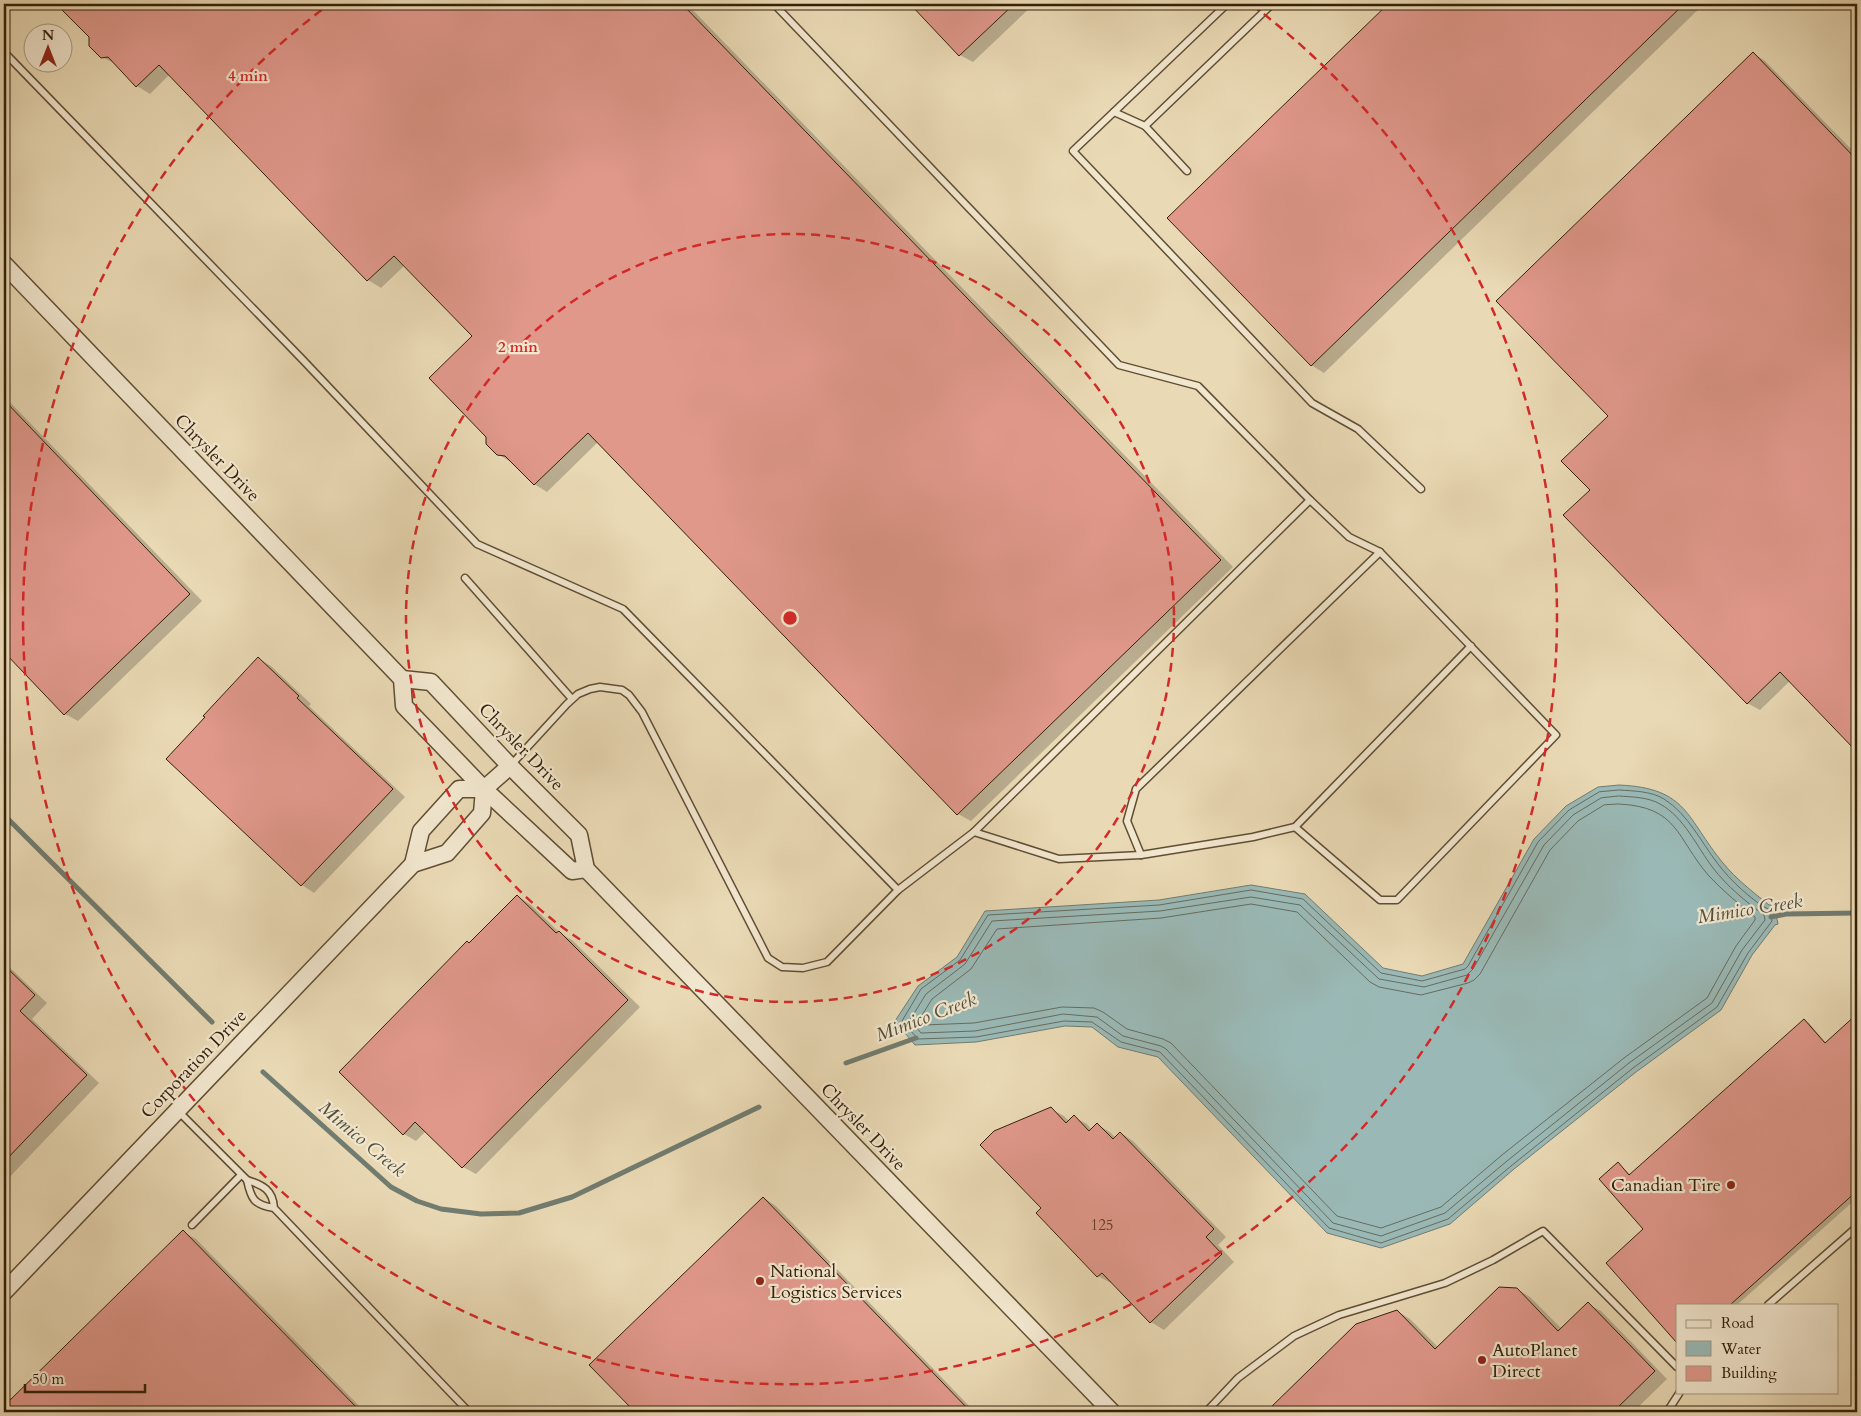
<svg xmlns="http://www.w3.org/2000/svg" width="1861" height="1416" viewBox="0 0 1861 1416" font-family="Cardo,serif">
<style>
.water{fill:#9ab9b6;stroke:#717c70}
.shadow{fill:#0003}
.lines{fill:none;stroke-linecap:round;stroke-linejoin:round}
.shore{stroke:#666c5f;stroke-width:1}
.stream{stroke:#717c70;stroke-width:5}
.building{fill:#e0988b;stroke:#332008}
.service-casing{stroke:#604e33;stroke-width:9}
.tertiary-casing{stroke:#604e33;stroke-width:19}
.service{stroke:#f1e6ce;stroke-width:6}
.tertiary{stroke:#f1e6ce;stroke-width:16}
.ring{fill:none;stroke:#d62828;stroke-width:2.5;stroke-dasharray:9 6}
.poi-dot{fill:#8f2418;stroke:#f1e6ce;stroke-width:2}
.labels{text-anchor:middle;dominant-baseline:central;stroke-width:4.5;stroke-linejoin:round;paint-order:stroke}
.number-label{font-size:15px;fill:#5e3e29}
.street-label{font-size:18px;fill:#332008;stroke:#f1e6ce}
.poi-label{font-size:18px;fill:#332008;stroke:#f1e6ce;text-anchor:start}
.water-label{font-size:19px;font-style:italic;fill:#524e3c;stroke:#f1e6ce}
.centre{fill:#d62828;stroke:#f1e6ce;stroke-width:2.5}
.ring-label{font-size:15px;text-anchor:middle;font-weight:bold;fill:#d62828;stroke:#f1e6ce;stroke-width:4.5;stroke-linejoin:round;paint-order:stroke}
</style>
<rect width="100%" height="100%" fill="#e9d9b4"/>
<filter id="stains"><feTurbulence type="fractalNoise" baseFrequency=".004" numOctaves="4"/><feColorMatrix values="0 0 0 0 .2 0 0 0 0 .09 0 0 0 0 .02 0 0 0 .5 -.17"/></filter>
<radialGradient id="worn" r=".72"><stop offset=".6" stop-color="#630" stop-opacity="0"/><stop offset="1" stop-color="#630" stop-opacity=".3"/></radialGradient>
<path class="water" d="M1619,785C1688,788 1686,818 1723,863C1736,879 1753,892 1769,905H1774L1778,924L1775,925L1752,955L1721,1010L1636,1072L1514,1169L1450,1224L1381,1248L1327,1233L1158,1057L1118,1047L1092,1027L1065,1026L976,1042L915,1045L895,1021L918,986L957,957L985,911L1159,900L1251,885L1305,894L1383,968L1422,976L1463,964L1534,839L1566,806L1598,787Z"/>
<g class="shadow">
<polygon points="66,4 687,4 1233,567 971,821 958,814 598,442 547,492 534,484 511,462 498,454 474,336 405,265 381,288 368,280 170,74 150,94 137,86 116,64 102,57 90,37 62,8"/>
<polygon points="911,4 1034,4 973,62 960,55"/>
<polygon points="1390,4 1704,4 1324,373 1311,365 1169,218"/>
<polygon points="1753,53 1765,61 1857,155 1857,750 1790,681 1760,710 1747,703 1591,490 1609,416"/>
<polygon points="4,396 202,601 78,721 65,714 4,650"/>
<polygon points="259,659 271,666 311,704 309,706 405,797 314,893 302,885"/>
<polygon points="517,896 530,904 561,934 572,940 640,1007 476,1174 463,1167 426,1131 416,1141 404,1134 470,944"/>
<polygon points="4,962 47,1003 32,1019 99,1083 4,1183"/>
<polygon points="1857,1016 1857,1198 1737,1305 1677,1305 1677,1341 1608,1263 1645,1229 1618,1164 1631,1175 1804,1020 1809,1023 1826,1043"/>
<polygon points="1051,1109 1064,1116 1069,1121 1074,1117 1087,1124 1092,1130 1098,1125 1110,1132 1116,1138 1121,1133 1133,1141 1226,1237 1218,1245 1234,1262 1164,1330 1151,1322 1112,1282 1111,1283 1098,1276 1042,1208"/>
<polygon points="764,1198 776,1206 975,1412 636,1412 590,1365"/>
<polygon points="183,1232 196,1239 365,1412 4,1412 4,1408"/>
<polygon points="1517,1289 1530,1297 1562,1329 1588,1304 1601,1311 1667,1379 1633,1412 1267,1412 1357,1325 1397,1311 1410,1319 1438,1347"/>
</g>
<g class="lines">
<g class="shore">
<path d="M1619,790C1633,791 1651,791 1664,799C1688,814 1701,842 1718,864C1729,879 1753,902 1770,910L1772,921L1748,953L1717,1007L1633,1068L1511,1166L1448,1219L1381,1243L1329,1228L1160,1052L1121,1042L1092,1022L1064,1021L976,1037L918,1039L902,1021L921,989L960,960L988,915L1159,905L1251,890L1303,899L1381,973L1422,981L1465,969L1468,966L1538,842L1569,810L1599,792Z"/>
<path d="M1619,796C1632,797 1648,797 1660,804C1684,817 1697,847 1713,868C1727,886 1746,902 1764,915L1765,920L1742,950L1712,1003L1629,1063L1507,1161L1445,1213L1381,1236L1333,1223L1166,1049L1161,1046L1123,1036L1097,1017L1063,1014L975,1031L921,1033L910,1020L926,994L965,964L992,921L1160,911L1251,897L1300,905L1379,979L1424,987L1467,975L1473,969L1544,845L1573,815L1601,798Z"/>
<path d="M1619,804C1679,807 1676,838 1709,876C1723,891 1739,904 1755,917V920L1736,946L1707,998L1624,1058L1502,1155L1441,1207L1381,1228L1337,1216L1171,1043L1163,1039L1127,1029L1103,1012L1094,1008L1062,1007L974,1023L924,1025L919,1020L932,999L971,969L997,929L1161,918L1251,904L1297,912L1370,982L1379,987L1421,995L1468,983L1474,980L1480,974L1550,850L1578,821L1604,805Z"/>
</g>
<g class="stream">
<polyline points="4,815 212,1022"/>
<polyline points="1771,917 1786,914 1857,913"/>
<polyline points="846,1063 916,1038"/>
<polyline points="263,1072 391,1187 417,1201 441,1209 481,1214 519,1213 572,1197 759,1107"/>
</g>
</g>
<g class="building">
<polygon points="56,4 682,4 1221,560 957,815 588,433 534,485 505,456 497,455 486,444 486,437 429,378 472,336 394,256 367,281 159,65 136,87 108,57 101,58 89,46 89,37"/>
<polygon points="910,4 1014,4 959,56"/>
<polygon points="1388,4 1684,4 1311,366 1167,218"/>
<polygon points="1753,52 1857,160 1857,752 1780,672 1747,704 1563,515 1590,490 1561,461 1608,416 1496,301"/>
<polygon points="4,400 190,594 64,715 4,652"/>
<polygon points="258,657 299,696 297,698 393,789 301,886 166,759 205,717 203,716"/>
<polygon points="517,895 556,933 559,931 628,1000 462,1168 415,1122 403,1135 339,1072 467,941 469,943"/>
<polygon points="4,965 35,995 20,1011 87,1075 4,1162"/>
<polygon points="1857,1014 1857,1191 1730,1305 1677,1305 1677,1343 1606,1263 1643,1229 1599,1179 1618,1162 1629,1175 1804,1019 1825,1043"/>
<polygon points="1051,1107 1066,1123 1074,1115 1089,1131 1097,1123 1113,1139 1120,1132 1214,1229 1206,1237 1222,1254 1150,1323 1102,1273 1097,1277 1036,1213 1041,1208 980,1145 994,1131"/>
<polygon points="763,1197 971,1412 635,1412 589,1365"/>
<polygon points="183,1230 361,1412 4,1412 4,1406"/>
<polygon points="1499,1287 1517,1288 1558,1331 1588,1302 1655,1371 1613,1412 1266,1412 1356,1324 1397,1310 1435,1349"/>
</g>
<g class="lines">
<defs>
<g id="service">
<polyline points="774,4 1119,365 1198,386 1310,500 1349,537 1380,552 1556,735 1397,900 1380,900 1295,827 1253,837 1141,855 1059,859 974,832"/>
<polyline points="1227,4 1073,151 1312,403 1358,429 1421,489"/>
<polyline points="4,52 302,359 477,544 623,609 898,890"/>
<polyline points="1114,112 1145,126 1272,4"/>
<polyline points="1145,126 1187,171"/>
<polyline points="465,578 572,699"/>
<polyline points="511,765 567,704 578,694 590,689 600,687 622,690 629,695 642,712 768,958 782,967 803,968 827,962 898,890 974,832 1310,500"/>
<polyline points="1295,827 1471,646"/>
<polyline points="1141,855 1127,821 1136,789 1380,552"/>
<polyline points="178,1111 247,1180"/>
<path d="M274,1208C273,1190 263,1185 247,1180C251,1199 254,1205 274,1208L469,1412"/>
<polyline points="192,1225 241,1175"/>
<polyline points="1768,1305 1857,1227"/>
<polyline points="1206,1412 1238,1378 1294,1336 1339,1315 1445,1283 1493,1260 1543,1231 1677,1367"/>
<polyline points="1667,1412 1680,1392"/>
</g>
<g id="tertiary">
<polyline points="4,264 402,679 404,706 484,789 572,871 586,869"/>
<polyline points="402,679 431,682 510,766 579,835 586,869 1112,1412"/>
<polyline points="413,864 421,831 459,789 484,789 510,766"/>
<polyline points="4,1292 413,864 447,853 482,813 484,789"/>
</g>
</defs>
<use href="#service" class="service-casing"/>
<use href="#tertiary" class="tertiary-casing"/>
<use href="#service" class="service"/>
<use href="#tertiary" class="tertiary"/>
</g>
<g class="ring">
<circle cx="790" cy="618" r="384"/>
<path d="M1252 5A767 767 0 1 1 328 5"/>
</g>
<g class="poi-dot">
<circle cx="1731" cy="1185" r="5"/>
<circle cx="760" cy="1281" r="5"/>
<circle cx="1482" cy="1360" r="5"/>
</g>
<g class="labels">
<g class="number-label">
<text x="1102" y="1225">125</text>
</g>
<g class="street-label">
<text transform="translate(217 458) rotate(46)">Chrysler Drive</text>
<text transform="translate(521 747) rotate(46)">Chrysler Drive</text>
<text transform="translate(194 1064) rotate(-46)">Corporation Drive</text>
<text transform="translate(863 1127) rotate(46)">Chrysler Drive</text>
</g>
<g class="poi-label">
<text x="1721" y="1185" text-anchor="end">Canadian Tire</text>
<text x="770" y="1271">National<tspan x="770" dy="21">Logistics Services</tspan></text>
<text x="1492" y="1350">AutoPlanet<tspan x="1492" dy="21">Direct</tspan></text>
</g>
<g class="water-label">
<text transform="translate(1750 909) rotate(-9)">Mimico Creek</text>
<text transform="translate(926 1017) rotate(-21)">Mimico Creek</text>
<text transform="translate(362 1139) rotate(40)">Mimico Creek</text>
</g>
</g>
<circle cx="790" cy="618" r="8" class="centre"/>
<g class="ring-label">
<text x="248" y="81">4 min</text>
<text x="518" y="352">2 min</text>
</g>
<rect width="1861" height="1416" fill="none" stroke="#e9d9b4" stroke-width="20"/>
<rect x="5" y="5" width="1851" height="1406" fill="none" stroke="#332008" stroke-width="2.5"/>
<rect x="10" y="10" width="1841" height="1396" fill="none" stroke="#332008"/>
<rect x="1676" y="1304" width="162" height="90" fill="#f1e6ce" stroke="#a5977f"/>
<rect x="1686" y="1320" width="25" height="8" fill="#f1e6ce" stroke="#a5977f"/>
<text x="1721" y="1328" font-size="15" fill="#332008">Road</text>
<rect x="1686" y="1341" width="25" height="15" fill="#9ab9b6" stroke="#a5977f"/>
<text x="1721" y="1354" font-size="15" fill="#332008">Water</text>
<rect x="1686" y="1366" width="25" height="15" fill="#e0988b" stroke="#a5977f"/>
<text x="1721" y="1378" font-size="15" fill="#332008">Building</text>
<g transform="translate(48 48)"><circle r="24" fill="#f1e6ce" stroke="#a5977f"/>
<path d="M0-4L9 19L0 12L-9 19Z" fill="#8f2418"/>
<text y="-8" font-size="14" font-weight="bold" text-anchor="middle" fill="#332008">N</text>
</g>
<path d="M25 1384v8h120v-8" fill="none" stroke="#332008" stroke-width="2.5"/>
<text x="32" y="1384" font-size="15" fill="#332008" stroke="#f1e6ce" stroke-width="4" paint-order="stroke">50 m</text>
<rect width="100%" height="100%" filter="url(#stains)"/>
<rect width="100%" height="100%" fill="url(#worn)"/>
</svg>
